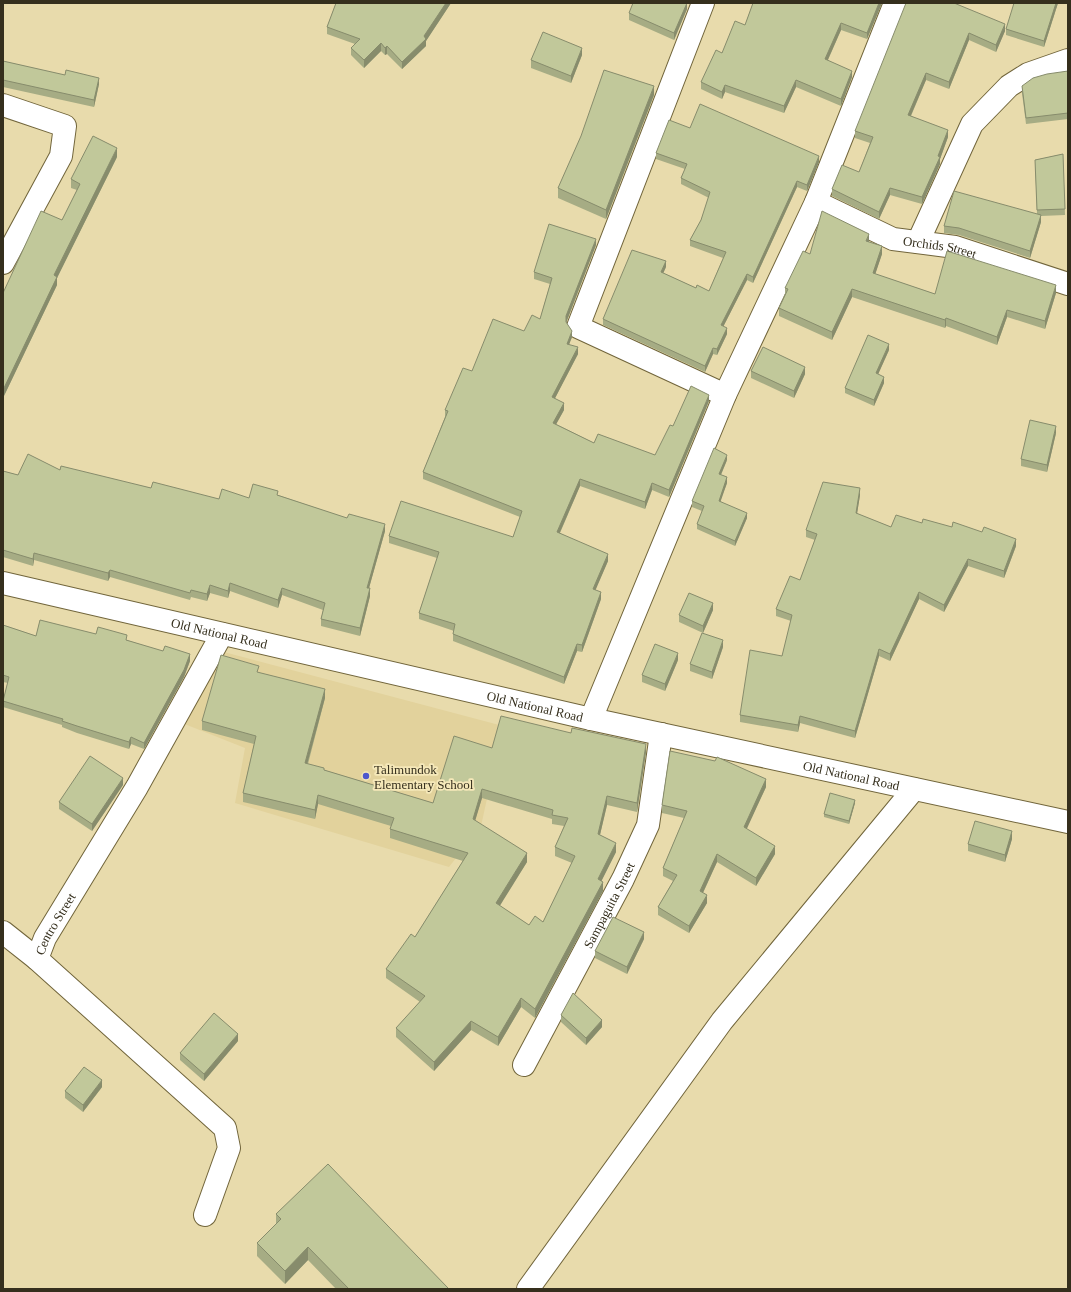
<svg xmlns="http://www.w3.org/2000/svg" width="1071" height="1292" viewBox="0 0 1071 1292" font-family="Georgia,serif">
<style>
.built{fill:#e2d29c}
.lines{fill:none;stroke-linecap:round;stroke-linejoin:round}
.street-casing{stroke:#71653b;stroke-width:24}
.secondary-casing{stroke:#71653b;stroke-width:24}
.street{stroke:#fff;stroke-width:22}
.secondary{stroke:#fff;stroke-width:22}
.wall{fill:#a6ac84;fill-rule:evenodd}
.shaded-wall{fill:#878c6c}
.building{fill:#c1c89a;stroke:#878c6c;fill-rule:evenodd}
.poi-dot{fill:#4d57cd;stroke:#f5e8b9;stroke-width:1.5}
.labels{text-anchor:middle;dominant-baseline:central;stroke-width:3.5;stroke-linejoin:round;paint-order:stroke}
.street-label{font-size:13px;fill:#352f1d;stroke:#f5e8b9}
.poi-label{font-size:13px;fill:#352f1d;stroke:#f5e8b9;text-anchor:start}
</style>
<rect width="100%" height="100%" fill="#e8dbac"/>
<polygon class="built" points="220,651 503,726 481,826 449,867 235,803 245,748 182,723"/>
<g class="lines">
<defs>
<g id="street">
<polyline points="703,3 578,327 725,395"/>
<polyline points="3,105 65,126 61,156 3,263"/>
<path id="s1" d="M816,202L893,239L955,247L1068,284"/>
<polyline points="918,242 972,124 1009,86 1028,74 1068,60"/>
<polyline points="3,932 37,959"/>
<path id="s2" d="M524,1065L623,879L648,825L661,734"/>
<path id="s3" d="M205,1215L229,1148L225,1128L37,959L45,938L137,787L222,634"/>
<polyline points="528,1289 722,1021 914,789"/>
</g>
<g id="secondary">
<path id="s4" d="M3,583L591,719L1068,822"/>
<polyline points="591,719 725,395 816,202 895,3"/>
</g>
</defs>
<use href="#street" class="street-casing"/>
<use href="#secondary" class="secondary-casing"/>
<use href="#street" class="street"/>
<use href="#secondary" class="secondary"/>
</g>
<g class="wall">
<polygon points="336,3 451,3 426,41 426,46 402,69 387,54 385,55 381,51 364,68 351,55 351,48 355,44 327,34 327,27"/>
<polygon points="687,3 687,9 674,40 629,20 629,13"/>
<polygon points="753,3 882,3 867,39 841,30 828,60 852,77 841,106 796,87 784,113 725,92 722,99 701,89 701,82 722,53 745,25"/>
<polygon points="1058,3 1044,47 1006,35 1006,29"/>
<polygon points="957,4 1005,31 996,52 969,40 949,89 926,80 911,116 948,137 940,159 940,164 922,204 890,195 879,219 832,196 832,189 859,172 870,143 855,138 855,131"/>
<polygon points="582,55 571,83 531,68 531,60"/>
<polygon points="3,61 99,84 94,107 3,87"/>
<polygon points="1068,71 1068,119 1026,124 1022,93 1022,86"/>
<polygon points="654,95 606,219 558,198 558,188"/>
<polygon points="690,128 819,162 807,191 797,187 753,283 747,280 723,327 727,334 717,355 713,354 705,372 603,325 603,319 666,267 663,273 696,288 709,291 723,258 690,246 690,240 701,220 709,198 681,184 681,178 685,169 656,159 656,153"/>
<polygon points="1063,154 1065,215 1041,216 1041,222 1030,258 959,235 944,233 944,226 1037,214 1035,160"/>
<polygon points="117,157 57,278 57,285 3,398 62,220 77,190 71,188 71,179"/>
<polygon points="869,242 882,254 875,274 935,294 1056,293 1045,329 1007,317 997,345 946,326 945,328 852,297 832,340 779,316 779,308 785,294 785,288 810,254"/>
<polygon points="596,245 566,323 572,337 569,344 578,354 555,398 564,410 556,424 594,443 655,455 673,426 709,401 669,497 652,490 645,509 580,486 560,533 608,561 595,590 601,599 582,652 577,651 564,684 453,641 453,634 454,631 419,619 419,613 437,558 389,543 389,536 513,537 520,517 423,479 423,472 445,417 445,410 472,371 540,319 550,284 534,279 534,272"/>
<polygon points="889,350 878,374 884,383 874,406 845,393 845,388"/>
<polygon points="751,371 805,374 794,398 751,378"/>
<polygon points="1056,433 1047,472 1021,466 1021,459"/>
<polygon points="727,460 721,475 727,483 720,501 747,518 735,546 697,529 697,524 702,511 692,507 692,501"/>
<polygon points="60,470 151,488 219,499 249,498 278,495 385,531 369,588 370,596 360,636 321,626 321,619 323,610 282,595 278,608 230,591 228,598 210,593 207,601 191,597 190,600 110,577 108,581 34,560 33,566 3,557 3,471 18,475"/>
<polygon points="860,495 857,514 891,527 922,523 1016,546 1004,578 968,566 944,612 919,599 890,661 879,656 855,738 800,723 798,732 740,722 740,715 782,656 791,621 776,616 776,609 800,580 815,540 806,537 806,530"/>
<polygon points="713,610 703,633 679,622 679,615"/>
<polygon points="3,625 36,636 96,634 127,640 190,661 184,677 144,749 131,744 129,749 77,733 62,727 62,725 3,707 3,701 8,683 3,682"/>
<polygon points="723,647 712,679 690,671 690,664"/>
<polygon points="678,660 665,691 642,682 642,675"/>
<path d="M259,673L325,698L308,764L324,770L433,803L492,748L646,752L637,812L607,805L600,835L616,852L601,881L603,891L535,1018L521,1007L498,1046L471,1030L434,1071L396,1037V1028L420,1002L386,978V969L415,937L463,861L390,838V829L391,826L318,804L315,819L243,802V793L254,744L202,730V721ZM482,798L552,819V824L564,826L555,847V856L572,863L543,922L529,925L499,906L527,862L475,820Z"/>
<polygon points="123,785 92,831 59,809 59,802"/>
<polygon points="766,787 746,829 775,854 756,886 717,862 703,893 707,903 689,933 658,915 658,907 673,881 663,876 663,868 684,818 662,813 662,805"/>
<polygon points="855,803 849,824 824,817 824,814"/>
<polygon points="1012,839 1005,862 968,851 968,844"/>
<polygon points="644,939 627,974 595,958 595,951"/>
<polygon points="561,1015 602,1027 586,1045 561,1022"/>
<polygon points="238,1041 204,1081 180,1060 180,1053"/>
<polygon points="102,1087 83,1112 65,1098 65,1091"/>
<polygon points="276,1214 448,1289 336,1289 308,1260 285,1284 257,1256 257,1243 276,1224"/>
</g>
<g class="shaded-wall">
<polygon points="446,3 451,3 426,41 426,46 402,69 402,62 424,36"/>
<polygon points="687,3 687,9 674,40 674,33"/>
<polygon points="879,3 882,3 867,39 867,33"/>
<polygon points="1056,3 1058,3 1044,47 1044,41"/>
<polygon points="841,23 841,30 825,66 825,59"/>
<polygon points="1005,24 1005,31 996,52 996,45"/>
<polygon points="969,33 969,40 949,89 949,82"/>
<polygon points="381,43 381,51 364,68 364,60"/>
<polygon points="387,46 387,54 385,55 385,48"/>
<polygon points="582,48 582,55 571,83 571,76"/>
<polygon points="852,71 852,77 841,106 841,99"/>
<polygon points="926,73 926,80 908,122 908,115"/>
<polygon points="99,78 99,84 94,107 94,100"/>
<polygon points="796,80 796,87 784,113 784,106"/>
<polygon points="725,85 725,92 722,99 722,92"/>
<polygon points="654,86 654,95 606,219 606,210"/>
<polygon points="948,130 948,137 940,159 940,164 922,204 922,197"/>
<polygon points="117,148 117,157 57,278 57,285 3,398 3,390 54,275"/>
<polygon points="819,156 819,162 807,191 807,185"/>
<polygon points="797,181 797,187 753,283 753,277"/>
<polygon points="890,188 890,195 879,219 879,212"/>
<polygon points="1041,215 1041,222 1030,258 1030,251"/>
<polygon points="869,234 869,242 866,249 866,241"/>
<polygon points="596,239 596,245 566,323 566,329 566,316"/>
<polygon points="882,246 882,254 873,281 873,273"/>
<polygon points="666,261 666,267 661,278 661,272"/>
<polygon points="747,274 747,280 721,331 721,325"/>
<polygon points="1056,285 1056,293 1045,329 1045,321"/>
<polygon points="852,289 852,297 832,340 832,332"/>
<polygon points="1007,310 1007,317 997,345 997,337"/>
<polygon points="946,318 946,326 945,328 945,320"/>
<polygon points="727,328 727,334 717,355 717,349"/>
<polygon points="572,331 572,337 567,350 567,344"/>
<polygon points="889,344 889,350 876,379 876,373"/>
<polygon points="578,347 578,354 552,404 552,397"/>
<polygon points="713,348 713,354 705,372 705,366"/>
<polygon points="805,367 805,374 794,398 794,391"/>
<polygon points="884,377 884,383 874,406 874,400"/>
<polygon points="709,395 709,401 669,497 669,490"/>
<polygon points="564,403 564,410 553,430 553,423"/>
<polygon points="1056,426 1056,433 1047,472 1047,465"/>
<polygon points="727,455 727,460 719,479 719,474"/>
<polygon points="727,477 727,483 719,506 719,501"/>
<polygon points="580,479 580,486 557,539 557,532"/>
<polygon points="652,483 652,490 645,509 645,502"/>
<polygon points="860,488 860,495 856,520 856,513"/>
<polygon points="747,513 747,518 735,546 735,541"/>
<polygon points="385,524 385,531 367,595 367,588"/>
<polygon points="1016,539 1016,546 1004,578 1004,571"/>
<polygon points="34,553 34,560 33,566 33,559"/>
<polygon points="608,554 608,561 593,596 593,589"/>
<polygon points="968,559 968,566 944,612 944,605"/>
<polygon points="110,570 110,577 108,581 108,573"/>
<polygon points="230,583 230,591 228,598 228,591"/>
<polygon points="210,585 210,593 207,601 207,594"/>
<polygon points="282,588 282,595 278,608 278,600"/>
<polygon points="370,588 370,596 360,636 360,628"/>
<polygon points="601,592 601,599 582,652 582,645"/>
<polygon points="919,592 919,599 890,661 890,654"/>
<polygon points="713,603 713,610 703,633 703,626"/>
<polygon points="723,640 723,647 712,679 712,672"/>
<polygon points="577,644 577,651 564,684 564,677"/>
<polygon points="879,649 879,656 855,738 855,731"/>
<polygon points="678,653 678,660 665,691 665,684"/>
<polygon points="190,654 190,661 184,677 144,749 144,743"/>
<polygon points="325,689 325,698 305,772 305,763"/>
<polygon points="800,716 800,723 798,732 798,725"/>
<polygon points="131,737 131,744 129,749 129,742"/>
<polygon points="646,744 646,752 637,812 637,803"/>
<polygon points="123,778 123,785 92,831 92,824"/>
<polygon points="766,779 766,787 744,835 744,827"/>
<polygon points="482,789 482,798 473,828 473,819"/>
<polygon points="318,795 318,804 315,819 315,810"/>
<polygon points="607,796 607,805 598,843 598,834"/>
<polygon points="855,800 855,803 849,824 849,821"/>
<polygon points="1012,831 1012,839 1005,862 1005,855"/>
<polygon points="616,843 616,852 598,888 598,879"/>
<polygon points="775,846 775,854 756,886 756,878"/>
<polygon points="527,853 527,862 496,912 496,903"/>
<polygon points="717,854 717,862 700,899 700,891"/>
<polygon points="603,882 603,891 535,1018 535,1009"/>
<polygon points="707,895 707,903 689,933 689,926"/>
<polygon points="644,932 644,939 627,974 627,967"/>
<polygon points="521,998 521,1007 498,1046 498,1037"/>
<polygon points="602,1020 602,1027 586,1045 586,1038"/>
<polygon points="471,1021 471,1030 434,1071 434,1062"/>
<polygon points="238,1034 238,1041 204,1081 204,1074"/>
<polygon points="102,1080 102,1087 83,1112 83,1105"/>
<polygon points="308,1247 308,1260 285,1284 285,1271"/>
</g>
<g class="building">
<polygon points="336,3 446,3 424,36 426,39 402,62 387,46 385,48 381,43 364,60 351,48 360,39 327,27"/>
<polygon points="633,3 687,3 674,33 629,13"/>
<polygon points="753,3 879,3 867,33 841,23 825,59 852,71 841,99 796,80 784,106 725,85 722,92 701,82 716,50 722,53 735,21 745,25"/>
<polygon points="906,3 954,3 1005,24 996,45 969,33 949,82 926,73 908,115 948,130 938,156 940,157 922,197 890,188 879,212 832,189 842,165 859,172 873,137 855,131"/>
<polygon points="1014,3 1056,3 1044,41 1006,29"/>
<polygon points="543,32 582,48 571,76 531,60"/>
<polygon points="3,61 65,75 66,70 99,78 94,100 3,80"/>
<polygon points="604,70 654,86 606,210 558,188 581,136"/>
<polygon points="1068,71 1068,113 1026,118 1022,86 1033,78 1047,74"/>
<polygon points="700,104 819,156 807,185 797,181 753,277 747,274 721,325 727,328 717,349 713,348 705,366 603,319 632,250 666,261 661,272 696,288 697,285 709,291 726,252 690,240 701,220 710,192 681,178 687,164 656,153 669,120 690,128"/>
<polygon points="93,136 117,148 54,275 57,277 3,390 3,293 41,211 62,220 80,184 71,179"/>
<polygon points="1063,154 1065,209 1037,210 1035,160"/>
<polygon points="954,191 1041,215 1030,251 959,228 944,226"/>
<polygon points="822,211 869,234 866,241 882,246 873,273 935,294 947,251 1056,285 1045,321 1007,310 997,337 946,318 945,320 852,289 832,332 779,308 788,289 785,288 803,251 810,254"/>
<polygon points="549,224 596,239 566,316 566,322 572,331 567,344 578,347 552,397 564,403 553,423 594,443 598,434 655,455 670,425 673,426 691,386 709,395 669,490 652,483 645,502 580,479 557,532 608,554 593,589 601,592 582,645 577,644 564,677 453,634 455,624 419,613 439,552 389,536 401,501 513,537 522,511 423,472 448,411 445,410 463,368 472,371 493,319 524,331 532,315 540,319 552,278 534,272"/>
<polygon points="868,335 889,344 876,373 884,377 874,400 845,388"/>
<polygon points="763,347 805,367 794,391 751,371"/>
<polygon points="1030,420 1056,426 1047,465 1021,459"/>
<polygon points="714,448 727,455 719,474 727,477 719,501 747,513 735,541 697,524 704,506 692,501"/>
<polygon points="28,454 60,470 61,466 151,488 153,482 219,499 222,489 249,498 253,484 278,491 277,495 347,518 349,514 385,524 367,588 370,588 360,628 321,619 325,603 282,588 278,600 230,583 228,591 210,585 207,594 191,590 190,593 110,570 108,573 34,553 33,559 3,550 3,471 18,475"/>
<polygon points="823,482 860,488 856,513 891,527 896,515 922,523 923,519 952,527 953,522 982,532 984,527 1016,539 1004,571 968,559 944,605 919,592 890,654 879,649 855,731 800,716 798,725 740,715 750,650 782,656 792,615 776,609 790,576 800,580 817,534 806,530"/>
<polygon points="689,593 713,603 703,626 679,615"/>
<polygon points="40,620 96,634 98,627 127,635 126,640 163,651 165,646 190,654 184,670 144,743 131,737 129,742 77,726 62,721 63,719 3,701 9,677 3,675 3,625 36,636"/>
<polygon points="702,633 723,640 712,672 690,664"/>
<polygon points="655,644 678,653 665,684 642,675"/>
<path d="M221,655L259,666L257,672L325,689L305,763L324,768V770L433,803L454,736L492,748L501,716L571,733L572,728L646,744L637,803L607,796L598,834L616,843L598,879L603,882L535,1009L521,998L498,1037L471,1021L434,1062L396,1028L425,996L386,969L411,934L415,937L468,853L390,829L394,818L318,795L315,810L243,793L256,736L202,721ZM482,789L553,810L552,815L568,818L555,847L575,856L543,922L535,916L529,925L496,903L527,853L473,819Z"/>
<polygon points="670,751 715,761 717,757 766,779 744,827 775,846 756,878 717,854 700,891 707,895 689,926 658,907 677,875 663,868 687,811 662,805"/>
<polygon points="90,756 123,778 92,824 59,802"/>
<polygon points="830,793 855,800 849,821 824,814"/>
<polygon points="975,821 1012,831 1005,855 968,844"/>
<polygon points="613,917 644,932 627,967 595,951"/>
<polygon points="573,993 602,1020 586,1038 561,1015"/>
<polygon points="214,1013 238,1034 204,1074 180,1053"/>
<polygon points="84,1067 102,1080 83,1105 65,1091"/>
<polygon points="328,1164 448,1288 446,1289 349,1289 308,1247 285,1271 257,1243 281,1219 276,1214"/>
</g>
<circle class="poi-dot" cx="366" cy="776" r="4"/>
<g class="labels">
<g class="street-label">
<text stroke="none"><textPath href="#s1" startOffset="133">Orchids Street</textPath></text>
<text stroke="none"><textPath href="#s4" startOffset="222">Old National Road</textPath></text>
<text stroke="none"><textPath href="#s4" startOffset="546">Old National Road</textPath></text>
<text stroke="none"><textPath href="#s4" startOffset="870">Old National Road</textPath></text>
<text stroke="none"><textPath href="#s2" startOffset="181">Sampaguita Street</textPath></text>
<text stroke="none"><textPath href="#s3" startOffset="384">Centro Street</textPath></text>
</g>
<g class="poi-label">
<text x="374" y="769">Talimundok<tspan x="374" dy="15">Elementary School</tspan></text>
</g>
</g>
<rect width="1071" height="1292" fill="none" stroke="#352f1d" stroke-width="8"/>
</svg>
